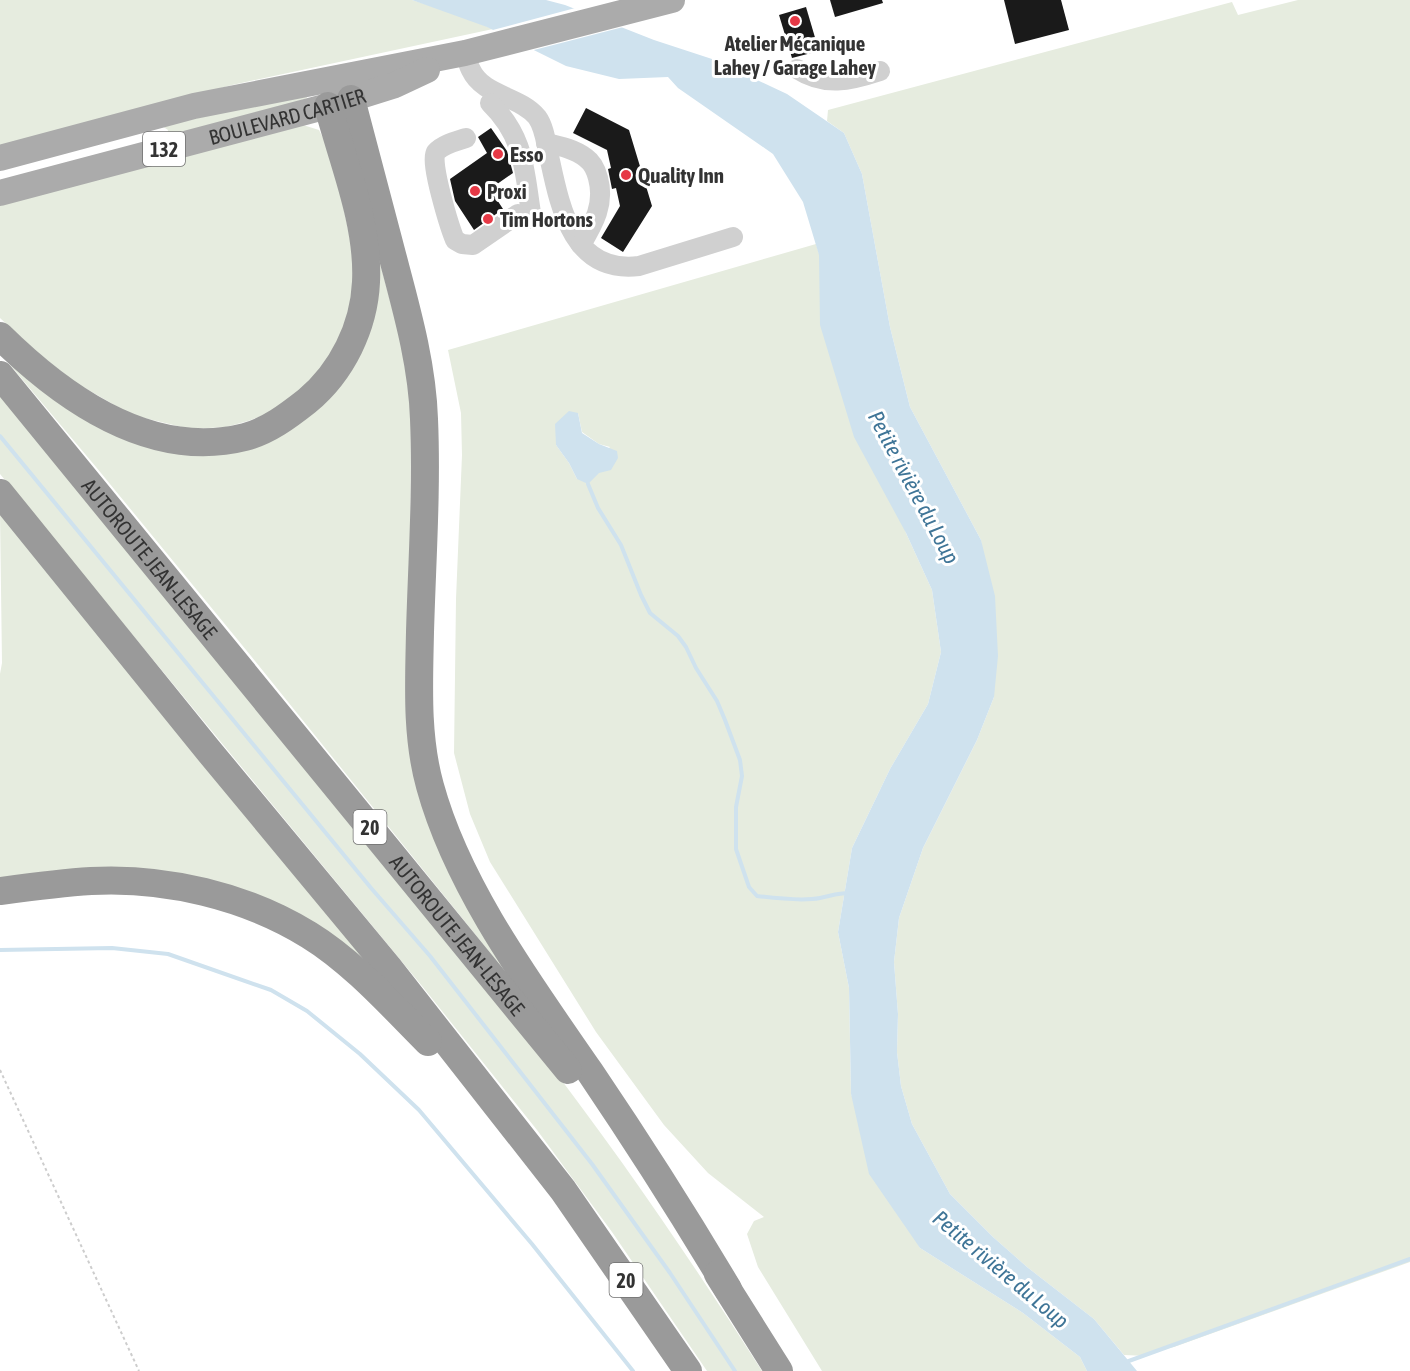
<svg xmlns="http://www.w3.org/2000/svg" width="1410" height="1371" viewBox="0 0 1410 1371" font-family="'Asap Condensed',sans-serif">
<style>
.green{fill:#e6ecdf;fill-rule:evenodd}
.water{fill:#cfe2ee}
.pier{fill:#fff}
.lines{fill:none;stroke-linecap:round;stroke-linejoin:round}
.stream{stroke:#cfe2ee;stroke-width:4}
.building{fill:#1a1a1a}
.path{stroke:#cdcdcd;stroke-width:2;stroke-dasharray:3 3;stroke-linecap:butt}
.minor{stroke:#d0d0d0;stroke-width:20}
.major{stroke:#ababab;stroke-width:26}
.highway{stroke:#9a9a9a;stroke-width:28}
.poi-dot{fill:#e63946;stroke:#fff;stroke-width:2}
.labels{text-anchor:middle;dominant-baseline:central;stroke-width:6;stroke-linejoin:round;paint-order:stroke}
.shield{fill:#fff;stroke:#707070;stroke-width:1.5}
.shield-label{font-size:20px;font-weight:bold;fill:#333}
.poi-label{font-size:21px;font-weight:bold;fill:#333;stroke:#fff;text-anchor:start}
.street-label{font-size:21px;fill:#333;stroke:#fff}
.water-label{font-size:22px;font-style:italic;fill:#3f7597;stroke:#fff}
</style>
<rect width="100%" height="100%" fill="#fff"/>
<g class="green">
<polygon points="0,0 412,0 456,14 493,29 232,85 0,148"/>
<polygon points="1298,0 1410,0 1410,1262 1174,1347 1158,1350 1147,1356 1124,1355 1094,1319 1027,1267 993,1237 950,1194 912,1124 901,1086 897,1052 898,1014 894,962 899,918 923,848 977,740 994,697 981,540 910,407 890,327 862,174 844,133 827,121 828,110 1232,2 1238,15"/>
<polygon points="306,94 307,98 296,102 167,136 168,130 162,126"/>
<polygon points="303,125 319,130 334,160 356,269 346,324 321,371 282,408 248,421 226,427 190,429 132,415 76,383 38,353 0,318 0,204"/>
<polygon points="345,132 411,379 410,696 512,980 251,656 96,467 0,353 46,388 234,447 363,335"/>
<path d="M816,244L906,533L932,590L941,652L928,704L890,769L852,848L838,932L849,988L851,1094L920,1248L1023,1313L1080,1357L1087,1371H822L758,1267L747,1234L754,1221L764,1217L708,1173L664,1125L596,1032L490,862L470,814L454,753L456,599L462,455L461,413L448,350ZM578,413L582,432L599,444L610,447L577,479L569,463L556,445Z"/>
<path d="M0,395L543,1056C621,1157 693,1263 762,1371H707L612,1232L537,1130L422,986L0,474Z"/>
<polygon points="0,513 385,983 239,891 0,882 0,674 2,663"/>
</g>
<g class="water">
<polygon points="412,0 546,0 565,5 654,40 712,59 787,94 844,133 862,174 890,327 910,407 981,540 995,596 998,656 994,697 977,740 923,848 899,918 894,962 898,1014 897,1052 901,1086 912,1124 950,1194 993,1237 1027,1267 1094,1319 1137,1371 1087,1371 1080,1357 1023,1313 920,1248 869,1174 851,1094 849,988 838,932 852,848 890,769 928,704 941,652 932,590 906,533 854,437 820,325 819,255 803,202 773,154 678,88 668,77 619,79 566,66 487,27"/>
<polygon points="569,411 578,413 582,433 599,444 617,451 618,458 611,470 599,473 588,484 577,479 569,463 556,445 555,424"/>
</g>
<polygon class="pier" points="579,7 627,26 530,51 489,31"/>
<g class="lines">
<g class="stream">
<polyline points="0,436 371,888 430,956 592,1164 670,1273 735,1371"/>
<path d="M588,484L598,508L621,545L641,595L650,613L678,636L686,647L696,668L717,701L725,720L740,760L742,776L736,807V849L749,887L757,896C773,898 805,901 820,898C831,896 837,893 849,893"/>
<polyline points="0,950 112,948 168,954 271,990 307,1011 360,1054 419,1110 532,1244 633,1371"/>
<polyline points="1126,1362 1410,1259"/>
</g>
</g>
<g class="building">
<polygon points="830,0 882,0 883,3 835,17"/>
<polygon points="1004,0 1061,0 1069,30 1015,44"/>
<polygon points="806,7 819,51 792,58 779,15"/>
<polygon points="586,108 629,130 652,206 623,252 601,238 620,206 616,188 612,189 608,169 611,168 607,150 573,133"/>
<polygon points="491,128 507,151 513,173 490,189 503,209 474,230 455,201 450,179 487,153 478,137"/>
</g>
<g class="lines">
<polyline class="path" points="0,1070 139,1371"/>
<g class="minor">
<path d="M465,53C467,58 468,65 471,70C483,96 520,96 537,117C545,128 546,144 549,156C560,207 572,274 639,266L733,237"/>
<path d="M797,69C825,87 850,81 880,71"/>
<path d="M490,103C526,138 524,172 532,219"/>
<path d="M466,138C457,141 443,144 436,152C429,161 450,228 455,240L462,244L473,245L518,214"/>
<path d="M546,143C560,146 575,149 586,158C593,163 596,170 598,178C605,204 594,223 581,245"/>
</g>
<g class="major">
<polyline points="0,158 194,106 465,53 672,0"/>
<path id="s1" d="M0,193L328,106L395,85L427,70"/>
</g>
<g class="highway">
<path d="M351,99C364,147 376,195 389,243C404,301 422,359 424,419C427,490 422,561 420,632C419,683 416,736 430,786C458,888 530,985 590,1072C638,1143 684,1215 728,1289"/>
<path d="M0,336C63,398 151,461 245,437C268,431 288,416 307,401C342,372 364,327 366,282C369,224 343,162 328,106"/>
<path id="s2" d="M0,375L568,1070"/>
<polyline points="0,493 208,750 388,967 563,1190 688,1371"/>
<path d="M0,891C30,887 60,883 91,881C165,877 246,896 309,935C353,962 392,1006 428,1042"/>
<polyline points="718,1274 779,1371"/>
</g>
</g>
<g class="poi-dot">
<circle cx="795" cy="21" r="6"/>
<circle cx="498" cy="154" r="6"/>
<circle cx="626" cy="175" r="6"/>
<circle cx="475" cy="191" r="6"/>
<circle cx="488" cy="219" r="6"/>
</g>
<g class="labels">
<g class="shield">
<rect x="143" y="132" width="42" height="34" rx="4.5"/>
<rect x="353.5" y="810" width="33" height="34" rx="4.5"/>
<rect x="609.5" y="1263" width="33" height="34" rx="4.5"/>
</g>
<g class="shield-label">
<text x="164" y="149">132</text>
<text x="370" y="827">20</text>
<text x="626" y="1280">20</text>
</g>
<g class="poi-label">
<text x="795" y="43" text-anchor="middle">Atelier Mécanique<tspan x="795" dy="24">Lahey / Garage Lahey</tspan></text>
<text x="510" y="154">Esso</text>
<text x="638" y="175">Quality Inn</text>
<text x="487" y="191">Proxi</text>
<text x="500" y="219">Tim Hortons</text>
</g>
<g class="street-label">
<text stroke="none"><textPath href="#s1" startOffset="297">BOULEVARD CARTIER</textPath></text>
<text stroke="none"><textPath href="#s2" startOffset="237">AUTOROUTE JEAN-LESAGE</textPath></text>
<text stroke="none"><textPath href="#s2" startOffset="723">AUTOROUTE JEAN-LESAGE</textPath></text>
</g>
<g class="water-label">
<text transform="translate(914 487) rotate(62)">Petite rivière du Loup</text>
<text transform="translate(1001 1269) rotate(40)">Petite rivière du Loup</text>
</g>
</g>
</svg>
